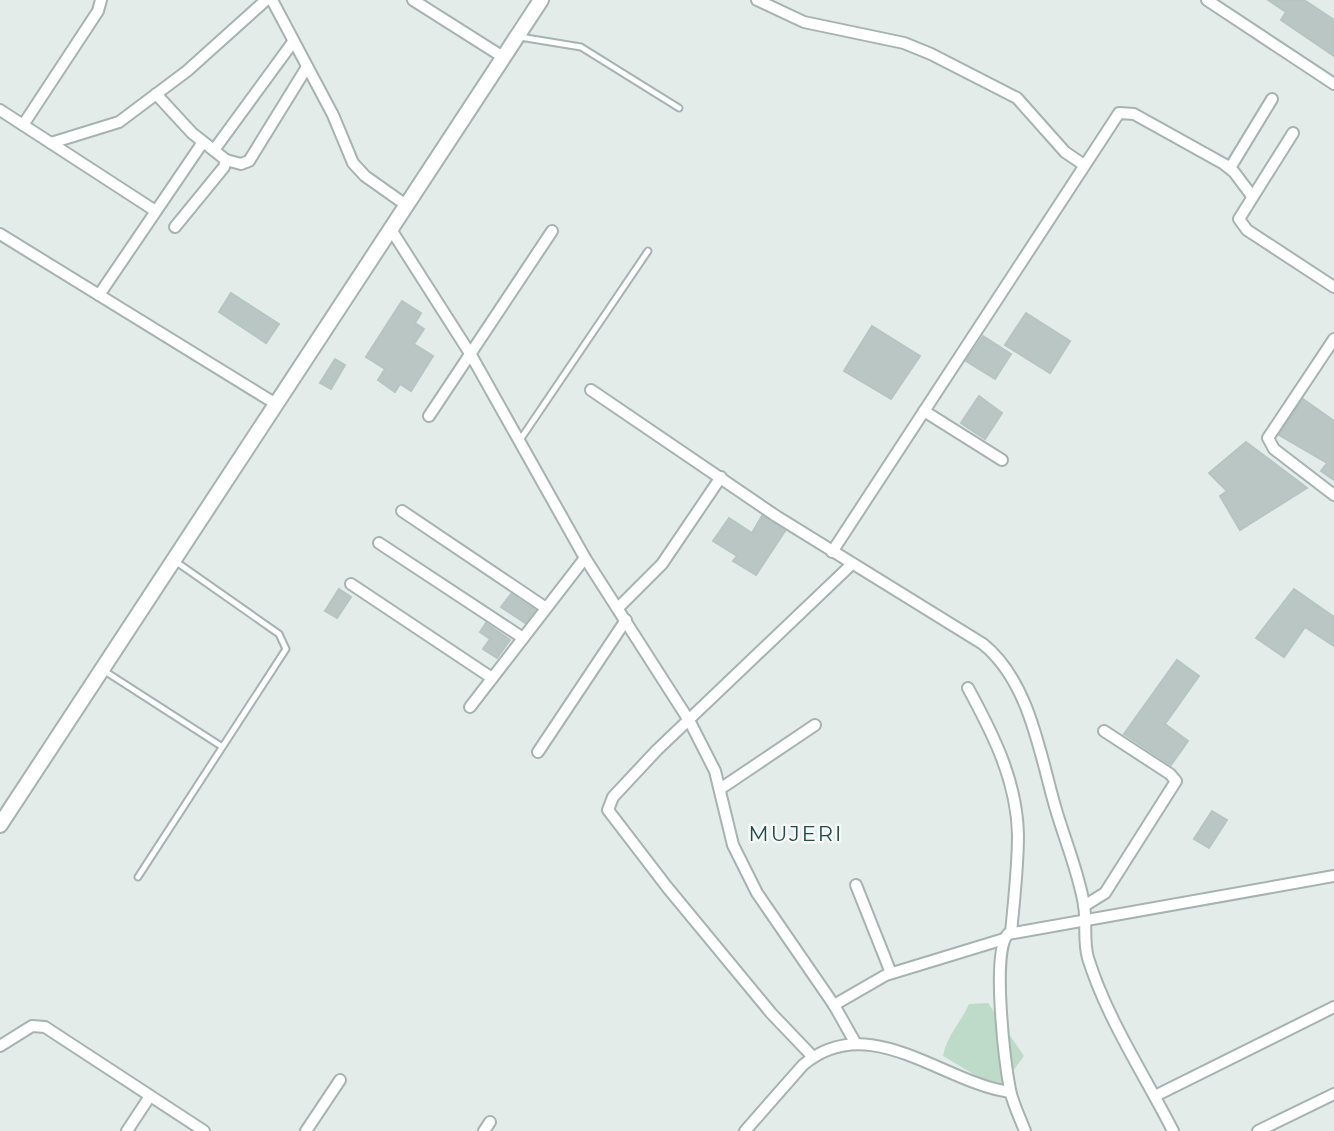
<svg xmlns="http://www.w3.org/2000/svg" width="1334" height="1131" viewBox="0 0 1334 1131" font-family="Montserrat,sans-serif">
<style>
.green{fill:#bedbca}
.building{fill:#b9c6c3;stroke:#b6c5c1;stroke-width:2}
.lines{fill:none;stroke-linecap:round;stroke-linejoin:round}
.service-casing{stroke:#a6b3b1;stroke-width:9}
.minor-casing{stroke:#a6b3b1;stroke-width:14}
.tertiary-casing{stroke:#a6b3b1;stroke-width:18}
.service{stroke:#fff;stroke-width:5}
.minor{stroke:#fff;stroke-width:10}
.tertiary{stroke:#fff;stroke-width:14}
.labels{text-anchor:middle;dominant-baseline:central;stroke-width:5;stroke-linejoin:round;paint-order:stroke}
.neighbourhood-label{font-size:21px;letter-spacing:2px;fill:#224c47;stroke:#f4f8f7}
</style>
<rect width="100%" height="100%" fill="#e3ece9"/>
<path class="green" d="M988,1003L1024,1056L1013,1071L1009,1085L980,1078L943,1056C947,1035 960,1024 969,1004Z"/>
<g class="building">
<polygon points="1268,0 1304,0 1334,20 1334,56 1281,20 1286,12"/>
<polygon points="231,293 279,324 266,343 219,312"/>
<polygon points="402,301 421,313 415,323 424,329 414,344 433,356 411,391 400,384 395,392 378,380 385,369 366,357"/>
<polygon points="1026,313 1070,341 1050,373 1005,345"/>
<polygon points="872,326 920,356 891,399 844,371"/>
<polygon points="983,336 1011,354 995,379 966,361"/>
<polygon points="335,359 345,365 331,389 320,383"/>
<polygon points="979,396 1002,413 985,439 961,423"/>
<polygon points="1303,399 1334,421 1334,480 1321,471 1327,463 1279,435"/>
<polygon points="1246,442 1307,488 1240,530 1220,496 1227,491 1209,473"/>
<polygon points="762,516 785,531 756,575 733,561 737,556 713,541 729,518 752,533"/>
<polygon points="339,589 351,597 337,618 325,611"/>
<polygon points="1294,589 1334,617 1334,646 1305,627 1284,657 1256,638"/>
<polygon points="511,594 535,610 525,623 501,607"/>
<polygon points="486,623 510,640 497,658 483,649 490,639 480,632"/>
<polygon points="1177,660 1199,676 1165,724 1188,741 1171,765 1124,734"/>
<polygon points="1212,811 1227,820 1209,848 1194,839"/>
</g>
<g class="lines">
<defs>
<g id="service">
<polyline points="520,37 581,47 679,108"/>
<polyline points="520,440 648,251"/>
<polyline points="103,670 221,746"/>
<polyline points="138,877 286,649 279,634 175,561"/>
</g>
<g id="minor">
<polyline points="272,0 333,115 353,163 365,176 406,205"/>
<polyline points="413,0 503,57"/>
<polyline points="757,0 804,22 904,43 931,54 1017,98 1065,152 1084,165"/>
<polyline points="1207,0 1334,84"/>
<polyline points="156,94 192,133 226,160 224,167 175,227"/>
<polyline points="0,110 154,210"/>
<polyline points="23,125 98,11 101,0"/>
<polyline points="1293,133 1239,219 1247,230 1334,287"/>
<polyline points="51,143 119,122 187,71 266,0"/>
<polyline points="214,150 293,42"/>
<polyline points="226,160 241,164 249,161 307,67"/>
<polyline points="1230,168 1272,99"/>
<polyline points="390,228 471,355 585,558 690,722 715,771 733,845 757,893 834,1005 856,1044"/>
<polyline points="0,234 276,404"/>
<polyline points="99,295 203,142"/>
<polyline points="1334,339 1268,438 1274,449 1334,495"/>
<path d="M591,390L776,516L983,644C1031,683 1040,757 1057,813C1066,843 1079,874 1084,905C1087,923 1083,941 1088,958C1107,1019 1144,1074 1173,1131"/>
<polyline points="924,411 1002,460"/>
<polyline points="429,416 552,231"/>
<polyline points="402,511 546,608"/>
<polyline points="379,543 523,638"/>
<polyline points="832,552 1119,113 1134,114 1224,164 1234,172 1252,196"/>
<polyline points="351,584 492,678"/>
<polyline points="618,608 662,564 721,477"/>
<path d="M968,688C993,734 1017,781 1018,835C1018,867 1014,900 1011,933"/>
<polyline points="470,707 585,558"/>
<polyline points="538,752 626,620"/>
<polyline points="720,789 815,725"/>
<polyline points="856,885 891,973"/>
<polyline points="1084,906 1105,893 1176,781 1170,774 1104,731"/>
<polyline points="834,1005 886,975 1004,939"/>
<polyline points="0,1046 32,1026 45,1027 204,1131"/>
<polyline points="813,1057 771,1013 667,887 608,810 613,797 657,750 852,564"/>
<polyline points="1155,1096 1334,1007"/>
<polyline points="127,1131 150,1096"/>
<polyline points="306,1131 340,1080"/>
<polyline points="484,1131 490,1122"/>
<path d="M745,1131L803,1065C869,1009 943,1083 1010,1092"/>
<path d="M1025,1131C1020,1118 1013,1104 1010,1090C1005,1063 991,952 1008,934L1334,876"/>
<polyline points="1258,1131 1334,1094"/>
</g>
<polyline id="tertiary" points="0,825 541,0"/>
</defs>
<use href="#service" class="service-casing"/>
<use href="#minor" class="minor-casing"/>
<use href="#tertiary" class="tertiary-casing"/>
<use href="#service" class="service"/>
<use href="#minor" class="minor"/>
<use href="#tertiary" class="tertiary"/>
</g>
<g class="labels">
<g class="neighbourhood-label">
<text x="796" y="833">MUJERI</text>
</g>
</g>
</svg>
